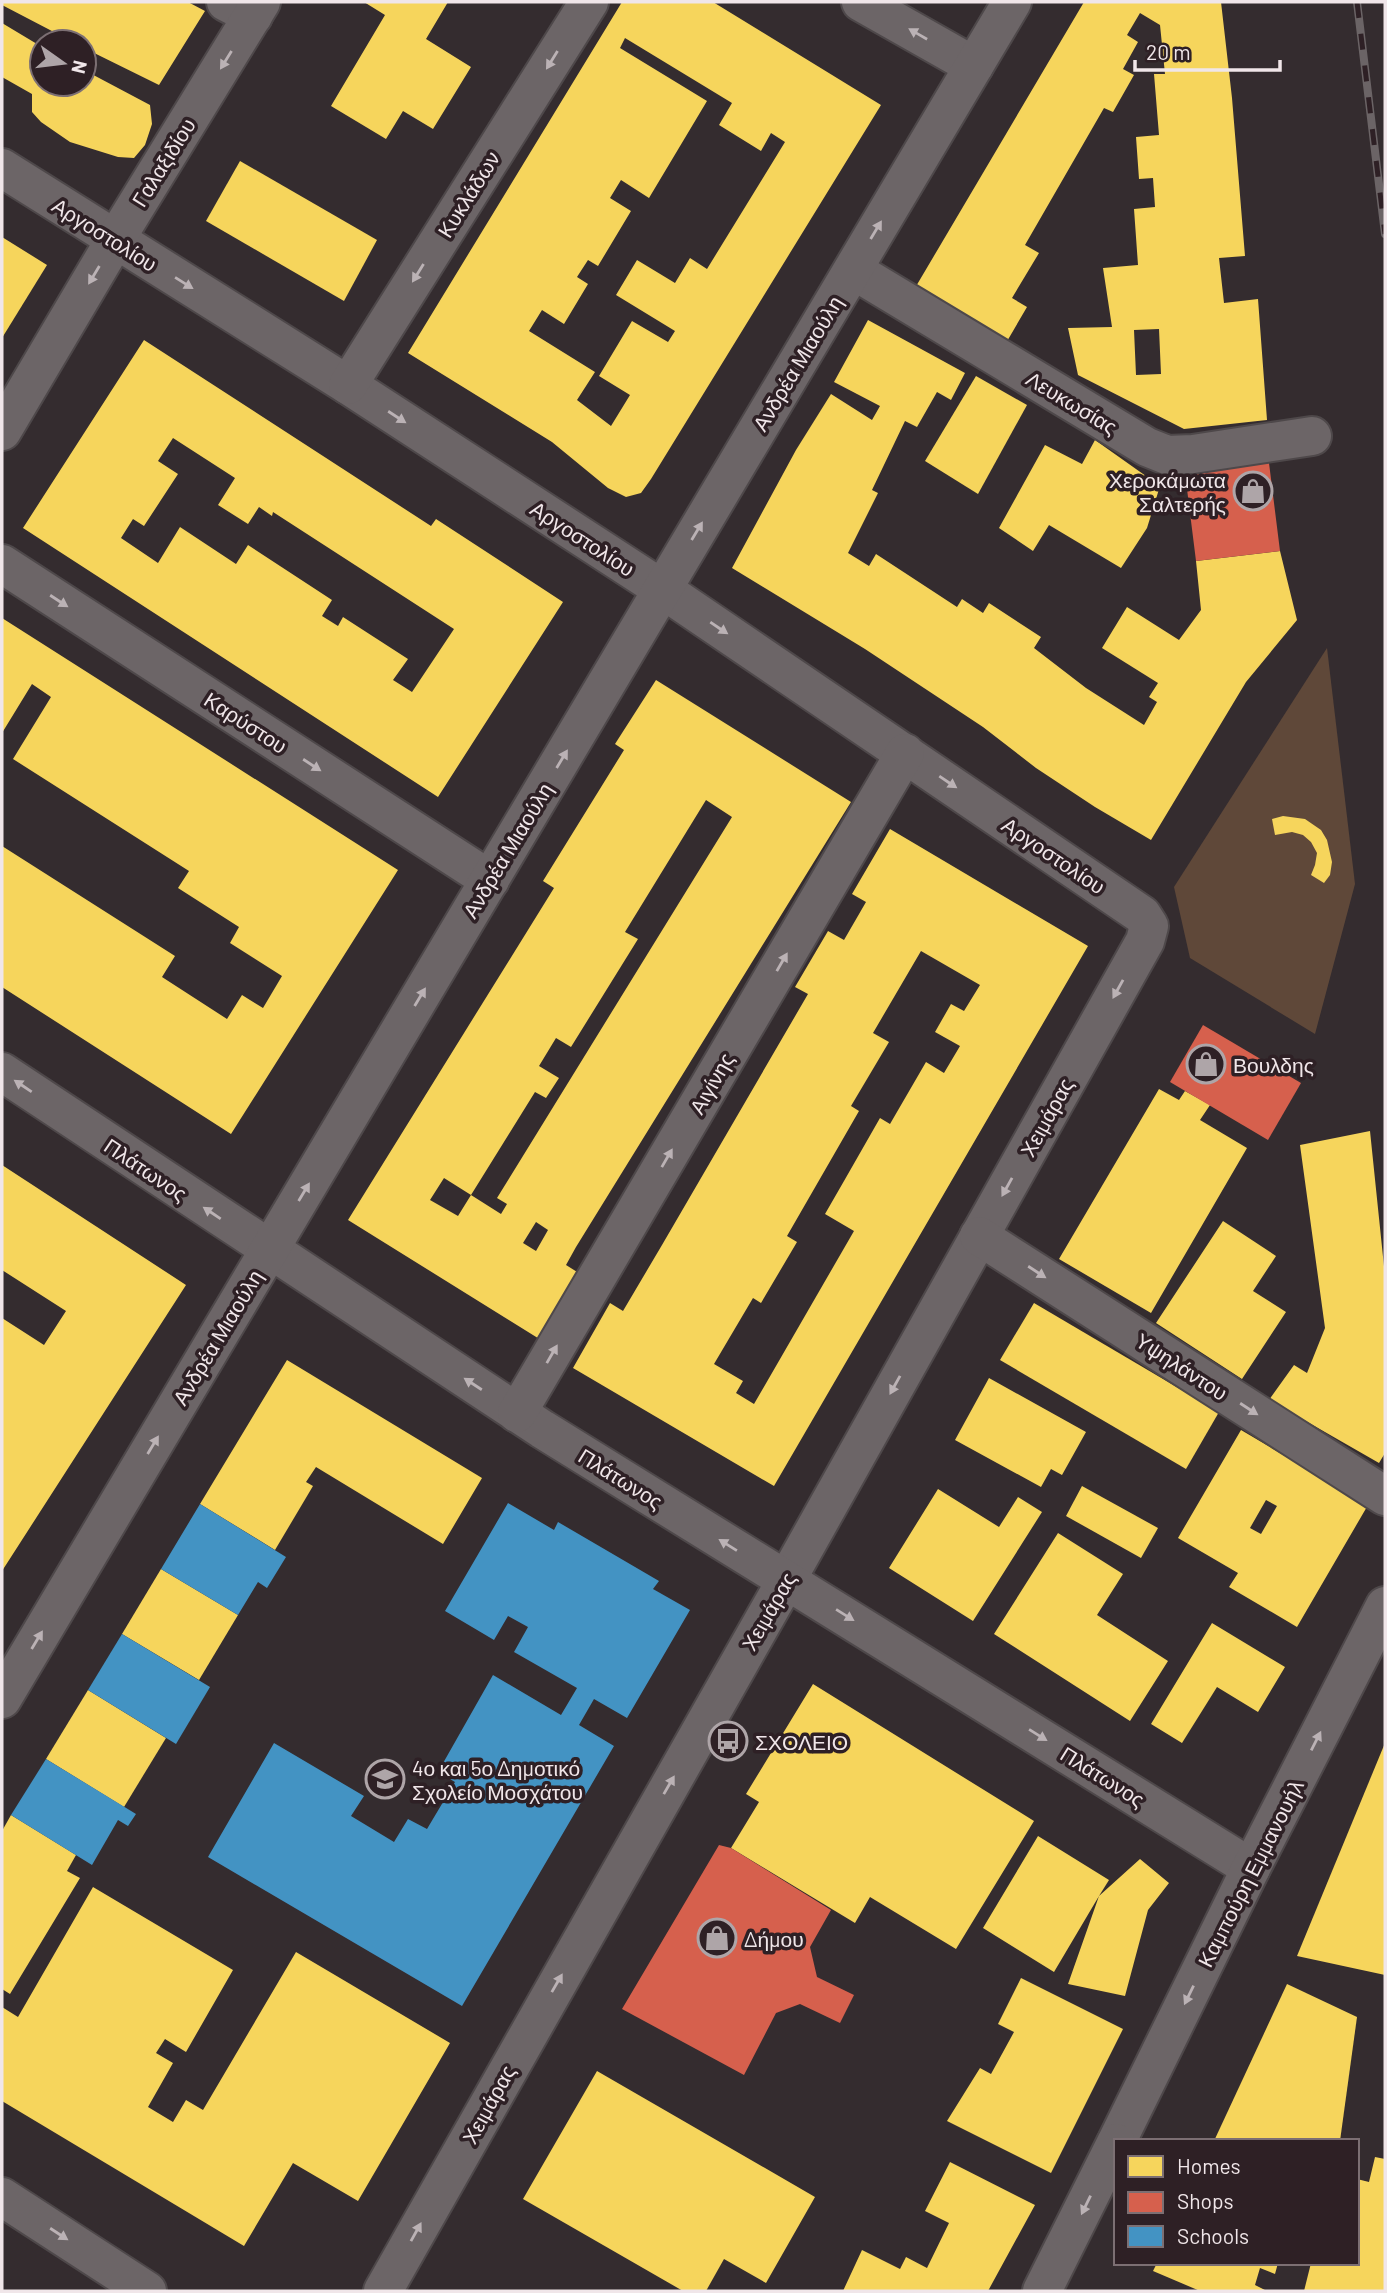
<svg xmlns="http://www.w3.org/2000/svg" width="1387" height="2293" viewBox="0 0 1387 2293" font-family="Barlow,sans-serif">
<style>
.green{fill:#5f4839}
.homes{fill:#f6d55c;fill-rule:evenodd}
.shops{fill:#d6604d}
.schools{fill:#4393c3}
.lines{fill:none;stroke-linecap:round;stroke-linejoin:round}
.pedestrian-casing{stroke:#4e484a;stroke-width:42}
.minor-casing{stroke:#4e484a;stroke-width:42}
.pedestrian{stroke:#6c6567;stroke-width:38}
.minor{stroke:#6c6567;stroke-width:38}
.rail-casing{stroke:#6b6466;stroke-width:8}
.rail{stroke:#2e2025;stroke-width:5;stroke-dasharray:16;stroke-linecap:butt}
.oneway{fill:#bbb2b5}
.labels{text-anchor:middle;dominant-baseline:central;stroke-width:7;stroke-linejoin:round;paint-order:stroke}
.street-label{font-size:21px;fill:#f0e6e9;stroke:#2e2025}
.poi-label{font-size:21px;fill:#f0e6e9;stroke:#2e2025;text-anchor:start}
</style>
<rect width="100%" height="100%" fill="#342c2f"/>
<polygon class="green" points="1327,648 1355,884 1315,1034 1190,958 1174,887"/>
<g class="homes">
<polygon points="2,2 188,2 205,11 159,85 84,48 84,42 73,42 2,5"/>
<polygon points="364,2 448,2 426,39 471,67 433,129 403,111 386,139 331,106 385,15"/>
<path d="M622,2H713L881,105L651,479L641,493L626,497L608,488L552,442L408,353ZM625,38L732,103L719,125L761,151L771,133L785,142L707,269L690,258L675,283L637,260L616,295L675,331L668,342L632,321L599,376L630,395L611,426L577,400L595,372L529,331L542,310L564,324L588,284L577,277L588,260L598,266L631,211L610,198L621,180L649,198L707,101L620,48Z"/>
<path d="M1084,2H1221L1232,98L1245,256L1219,258L1224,303L1258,299L1267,420L1184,429L1078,375L1068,328L1112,327L1103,268L1138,265L1134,209L1155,207L1153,178L1139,179L1136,137L1159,135L1154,74H1165L1160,25L1140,13L1127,35L1138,42L1123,69L1134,75L1113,112L1104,108L1025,245L1039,253L1012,298L1027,307L1006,343L915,288ZM1159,329L1161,374L1136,375L1134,330Z"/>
<polygon points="2,23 42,47 42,84 84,84 84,70 150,105 152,124 145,145 134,158 118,157 70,142 41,122 32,112 32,94 2,77"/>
<polygon points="240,161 377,240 344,301 206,221"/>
<polygon points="2,237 47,265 2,338"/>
<polygon points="868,320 965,373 951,400 937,392 917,427 905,421 872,490 878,493 848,553 869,566 876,554 957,607 962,599 983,613 989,603 1041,637 1034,648 1086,688 1144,725 1157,702 1149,697 1158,683 1102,648 1127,607 1179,640 1201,610 1196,561 1280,551 1297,620 1246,682 1151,840 1095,807 1036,768 983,727 865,649 732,568 796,450 831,394 872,420 880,406 834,382"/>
<path d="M144,340L431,526L436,519L563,602L438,797L23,528ZM173,438L235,478L218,505L248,524L259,507L272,516L273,512L454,629L412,692L393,680L408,659L343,617L338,626L322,616L332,600L248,545L236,564L180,527L158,563L121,538L133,519L144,526L178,474L158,461Z"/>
<polygon points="976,376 1027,405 978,494 925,461"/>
<polygon points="1095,440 1160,486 1147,528 1121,568 1049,525 1033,551 999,528 1045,445 1082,464"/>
<polygon points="2,618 398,870 231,1134 2,987 2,846 175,956 162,977 227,1019 242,995 263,1008 282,976 230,943 239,927 178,888 189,871 13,759 51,697 32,684 2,733"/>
<path d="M656,680L851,802L576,1247L566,1265L582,1275L541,1340L348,1220L554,888L543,881L624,750L615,744ZM706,800L732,817L497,1198L507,1204L501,1214L471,1195L458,1216L430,1200L444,1178L471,1195L535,1092L546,1098L559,1078L539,1066L556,1038L571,1047L638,939L625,932ZM536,1222L548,1230L536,1251L523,1243Z"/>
<polygon points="1283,816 1305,819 1321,830 1327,840 1332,862 1330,875 1324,883 1311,875 1315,865 1317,853 1311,842 1303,835 1292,832 1275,835 1272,819"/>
<path d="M890,829L1088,946L774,1486L573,1368L610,1303L623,1311L662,1245L808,994L795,987L828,931L844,940L866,902L852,894ZM921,951L980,985L964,1011L951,1004L935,1032L960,1046L944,1073L926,1062L890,1124L880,1118L844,1181L825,1214L854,1231L754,1404L736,1393L743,1381L714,1364L753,1298L761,1303L797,1242L787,1236L859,1111L851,1106L889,1042L873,1033Z"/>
<polygon points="1159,1089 1179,1100 1185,1091 1210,1105 1200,1120 1247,1148 1151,1313 1059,1259"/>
<polygon points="1370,1131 1385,1276 1385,1453 1379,1463 1269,1400 1294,1365 1307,1373 1325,1328 1300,1145"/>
<polygon points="2,1165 186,1285 2,1571 2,1318 44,1345 66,1311 2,1270"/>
<polygon points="1223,1221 1276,1256 1253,1291 1286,1312 1242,1379 1156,1323"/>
<polygon points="1034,1303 1219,1412 1186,1469 1000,1360"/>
<polygon points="287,1360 482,1478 443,1544 316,1467 306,1482 313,1486 275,1550 200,1504"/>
<polygon points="989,1378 1086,1432 1062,1475 1051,1469 1041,1487 955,1440"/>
<path d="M1241,1430L1368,1505L1297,1627L1229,1587L1238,1573L1178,1538ZM1266,1500L1277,1506L1261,1534L1250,1528Z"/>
<polygon points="1082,1486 1158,1528 1141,1558 1066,1516"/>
<polygon points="938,1489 999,1527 1018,1497 1042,1512 973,1621 889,1568"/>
<polygon points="1058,1533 1123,1574 1097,1615 1168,1661 1130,1721 994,1634"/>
<polygon points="161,1569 238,1615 199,1680 122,1634"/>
<polygon points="1212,1623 1285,1667 1258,1712 1217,1687 1182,1743 1151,1724"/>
<polygon points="813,1684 1034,1821 956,1949 870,1897 855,1923 731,1848 759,1802 746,1794"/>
<polygon points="88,1690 166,1738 124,1807 46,1759"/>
<polygon points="1385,1743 1385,1975 1297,1956"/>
<polygon points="11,1815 76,1855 67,1871 80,1878 10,1994 2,1989 2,1831"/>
<polygon points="1038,1836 1109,1880 1099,1896 1140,1859 1169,1883 1148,1910 1125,1996 1068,1984 1099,1896 1054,1972 983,1928"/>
<polygon points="93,1887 233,1970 186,2052 165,2039 156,2053 173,2063 148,2107 173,2122 186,2100 203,2110 296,1952 450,2043 358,2201 293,2163 244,2246 2,2101 2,2007 18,2017"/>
<polygon points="1021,1978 1123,2029 1051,2173 947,2121 980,2068 991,2074 1014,2032 998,2024"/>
<polygon points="1287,1984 1357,2017 1340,2141 1214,2141"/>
<polygon points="597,2071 815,2197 766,2283 724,2259 706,2291 683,2291 523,2199"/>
<polygon points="1375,2157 1385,2159 1385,2291 1304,2291 1311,2263 1357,2263 1357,2179 1369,2182"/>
<polygon points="950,2162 1035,2205 988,2291 843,2291 862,2250 900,2269 906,2257 927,2268 949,2223 925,2211"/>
<polygon points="1157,2263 1278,2263 1275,2274 1260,2268 1255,2285 1267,2291 1200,2291 1153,2271"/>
</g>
<g class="shops">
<polygon points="1269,463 1280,551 1196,561 1185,473"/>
<polygon points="1203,1025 1301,1083 1268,1140 1170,1082"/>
<polygon points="719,1845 731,1848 831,1910 810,1947 817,1977 854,1995 840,2023 800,2004 776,2013 744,2075 622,2009"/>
</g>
<g class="schools">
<polygon points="508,1503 554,1530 558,1522 659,1581 653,1589 690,1610 627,1718 594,1699 579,1725 614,1746 462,2006 208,1857 274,1743 364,1796 351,1816 394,1842 408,1819 427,1829 455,1782 438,1772 493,1675 561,1715 577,1688 514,1652 528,1627 508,1616 494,1640 445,1611"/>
<polygon points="200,1504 286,1557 267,1588 258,1582 238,1615 161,1569"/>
<polygon points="122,1634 210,1687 176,1744 88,1690"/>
<polygon points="46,1759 136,1814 128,1826 118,1820 92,1865 11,1815"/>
</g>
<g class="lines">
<defs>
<polyline id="pedestrian" points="226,2 253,16"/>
<g id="minor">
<polyline points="861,2 974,66"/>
<polyline points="2,168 348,385 662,589 1142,915 1149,926 1145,941 787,1579 383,2291"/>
<polyline points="853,270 1147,447 1167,455 1193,454 1312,436"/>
<polyline points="348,385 589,2"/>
<polyline points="2,431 115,240 261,2"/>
<polyline points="2,564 490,880"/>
<polyline points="2,1072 542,1429 1251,1868"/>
<polyline points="979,1236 1385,1496"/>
<polyline points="517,1413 905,753"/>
<polyline points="2,1699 1012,2"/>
<polyline points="1117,2141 1251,1868 1385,1606"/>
<polyline points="2,2197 147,2291"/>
<polyline points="1042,2291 1116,2143"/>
</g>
</defs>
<use href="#pedestrian" class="pedestrian-casing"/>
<use href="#minor" class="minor-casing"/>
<use href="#pedestrian" class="pedestrian"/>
<use href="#minor" class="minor"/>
<defs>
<polyline id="rail" points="1357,2 1385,234"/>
</defs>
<use href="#rail" class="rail-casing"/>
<use href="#rail" class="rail"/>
</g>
<defs><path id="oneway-solid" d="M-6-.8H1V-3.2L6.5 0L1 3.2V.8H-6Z" transform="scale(1.75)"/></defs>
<g class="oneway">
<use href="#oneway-solid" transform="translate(918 34) rotate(-150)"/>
<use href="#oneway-solid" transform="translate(226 60) rotate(122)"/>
<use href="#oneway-solid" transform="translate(552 60) rotate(122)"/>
<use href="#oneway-solid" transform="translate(876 230) rotate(-59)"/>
<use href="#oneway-solid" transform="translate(418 273) rotate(122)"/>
<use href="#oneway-solid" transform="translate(94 275) rotate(121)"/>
<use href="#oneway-solid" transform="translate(184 283) rotate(32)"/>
<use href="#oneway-solid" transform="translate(397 417) rotate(33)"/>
<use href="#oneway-solid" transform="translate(697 531) rotate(-59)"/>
<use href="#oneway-solid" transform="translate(59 601) rotate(33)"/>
<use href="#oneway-solid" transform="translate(719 628) rotate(34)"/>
<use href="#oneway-solid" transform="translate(562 759) rotate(-59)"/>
<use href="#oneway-solid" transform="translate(312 765) rotate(33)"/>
<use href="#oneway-solid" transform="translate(948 782) rotate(34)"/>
<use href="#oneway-solid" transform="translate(782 962) rotate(-60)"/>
<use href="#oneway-solid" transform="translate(1118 989) rotate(119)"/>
<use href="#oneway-solid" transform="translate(420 997) rotate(-59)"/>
<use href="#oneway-solid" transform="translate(23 1086) rotate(-146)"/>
<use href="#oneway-solid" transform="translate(667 1158) rotate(-60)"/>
<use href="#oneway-solid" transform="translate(1007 1187) rotate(119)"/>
<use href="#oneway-solid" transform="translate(304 1192) rotate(-59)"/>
<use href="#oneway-solid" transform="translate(212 1213) rotate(-146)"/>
<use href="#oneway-solid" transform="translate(1037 1272) rotate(33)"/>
<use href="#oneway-solid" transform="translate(552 1354) rotate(-60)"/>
<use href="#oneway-solid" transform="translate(473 1384) rotate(-147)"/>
<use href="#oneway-solid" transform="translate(895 1385) rotate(119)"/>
<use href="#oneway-solid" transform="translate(1249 1409) rotate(33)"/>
<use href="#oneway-solid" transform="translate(153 1445) rotate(-59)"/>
<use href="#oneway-solid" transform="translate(728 1545) rotate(-148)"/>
<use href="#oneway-solid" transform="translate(845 1615) rotate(32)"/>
<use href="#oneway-solid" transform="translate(37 1640) rotate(-59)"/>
<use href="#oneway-solid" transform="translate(1038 1735) rotate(32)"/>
<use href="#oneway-solid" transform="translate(1316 1741) rotate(-63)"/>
<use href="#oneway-solid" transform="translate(669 1785) rotate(-60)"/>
<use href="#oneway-solid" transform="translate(557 1983) rotate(-60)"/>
<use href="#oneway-solid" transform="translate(1189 1995) rotate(116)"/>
<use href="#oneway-solid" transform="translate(1086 2205) rotate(116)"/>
<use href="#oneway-solid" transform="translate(416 2232) rotate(-61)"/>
<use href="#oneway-solid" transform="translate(59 2234) rotate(33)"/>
</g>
<defs>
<symbol id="shop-ring" viewBox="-11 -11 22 22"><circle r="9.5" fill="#2e2025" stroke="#aea5a8" stroke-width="1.5"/><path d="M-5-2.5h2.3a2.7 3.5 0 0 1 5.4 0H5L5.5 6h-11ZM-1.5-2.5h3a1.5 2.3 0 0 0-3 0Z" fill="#aea5a8"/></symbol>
<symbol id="bus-ring" viewBox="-11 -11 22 22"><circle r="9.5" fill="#2e2025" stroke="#aea5a8" stroke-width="1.5"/><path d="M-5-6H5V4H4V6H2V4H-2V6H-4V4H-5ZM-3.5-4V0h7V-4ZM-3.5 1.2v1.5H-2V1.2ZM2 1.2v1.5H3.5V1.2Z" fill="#aea5a8"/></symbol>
<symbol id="school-ring" viewBox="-11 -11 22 22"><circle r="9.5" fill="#2e2025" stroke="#aea5a8" stroke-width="1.5"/><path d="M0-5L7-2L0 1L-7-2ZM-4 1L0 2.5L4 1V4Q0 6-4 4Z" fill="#aea5a8"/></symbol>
</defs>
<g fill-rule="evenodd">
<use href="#shop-ring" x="1231" y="469" width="44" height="44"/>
<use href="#shop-ring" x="1184" y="1042" width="44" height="44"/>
<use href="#bus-ring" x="706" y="1719" width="44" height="44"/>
<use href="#school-ring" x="363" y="1757" width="44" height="44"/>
<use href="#shop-ring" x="695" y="1916" width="44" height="44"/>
</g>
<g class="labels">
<g class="street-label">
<text transform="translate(163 162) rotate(-58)">Γαλαξιδίου</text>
<text transform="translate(468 194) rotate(-58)">Κυκλάδων</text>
<text transform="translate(105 234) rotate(32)">Αργοστολίου</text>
<text transform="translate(797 363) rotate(-59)">Ανδρέα Μιαούλη</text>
<text transform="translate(1072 402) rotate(31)">Λευκωσίας</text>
<text transform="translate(583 538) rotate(33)">Αργοστολίου</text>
<text transform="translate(246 722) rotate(33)">Καρύστου</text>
<text transform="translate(507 850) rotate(-59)">Ανδρέα Μιαούλη</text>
<text transform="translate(1054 855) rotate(34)">Αργοστολίου</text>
<text transform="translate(711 1083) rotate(-60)">Αιγίνης</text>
<text transform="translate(1046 1117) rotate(-61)">Χειμάρας</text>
<text transform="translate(146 1169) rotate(34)">Πλάτωνος</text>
<text transform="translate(217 1337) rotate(-59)">Ανδρέα Μιαούλη</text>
<text transform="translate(1182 1366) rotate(33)">Υψηλάντου</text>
<text transform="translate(621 1478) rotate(32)">Πλάτωνος</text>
<text transform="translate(768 1611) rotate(-60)">Χειμάρας</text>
<text transform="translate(1103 1776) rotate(32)">Πλάτωνος</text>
<text transform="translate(1250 1873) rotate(-63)">Καμπούρη Εμμανουήλ</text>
<text transform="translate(488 2104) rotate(-61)">Χειμάρας</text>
</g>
<g class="poi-label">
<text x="1226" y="479" text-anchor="end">Χεροκάμωτα<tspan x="1226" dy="24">Σαλτερής</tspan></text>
<text x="1233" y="1064">Βουλδης</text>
<text x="755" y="1741">ΣΧΟΛΕΙΟ</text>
<text x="412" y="1767">4ο και 5ο Δημοτικό<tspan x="412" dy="24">Σχολείο Μοσχάτου</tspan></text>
<text x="744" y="1938">Δήμου</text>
</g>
</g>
<rect width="1387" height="2293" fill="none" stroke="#f0e6e9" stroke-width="7"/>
<rect x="1114" y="2139" width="245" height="126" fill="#2e2025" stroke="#7c6f73" stroke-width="2"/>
<rect x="1128" y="2156" width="35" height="21" fill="#f6d55c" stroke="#7c6f73" stroke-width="2"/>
<text x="1177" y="2174" font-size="21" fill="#f0e6e9">Homes</text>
<rect x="1128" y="2192" width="35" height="21" fill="#d6604d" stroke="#7c6f73" stroke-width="2"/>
<text x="1177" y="2209" font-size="21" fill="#f0e6e9">Shops</text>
<rect x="1128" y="2226" width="35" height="21" fill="#4393c3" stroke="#7c6f73" stroke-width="2"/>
<text x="1177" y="2244" font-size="21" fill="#f0e6e9">Schools</text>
<g transform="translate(63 63) rotate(104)"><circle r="33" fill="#2e2025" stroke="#7c6f73" stroke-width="2"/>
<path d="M0-5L12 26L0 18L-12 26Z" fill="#aea5a8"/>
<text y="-10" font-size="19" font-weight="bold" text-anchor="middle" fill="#f0e6e9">N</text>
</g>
<path d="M1135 60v10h145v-10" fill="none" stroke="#f0e6e9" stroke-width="3.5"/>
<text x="1146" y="60" font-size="21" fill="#f0e6e9" stroke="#2e2025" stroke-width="5" paint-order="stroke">20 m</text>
</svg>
